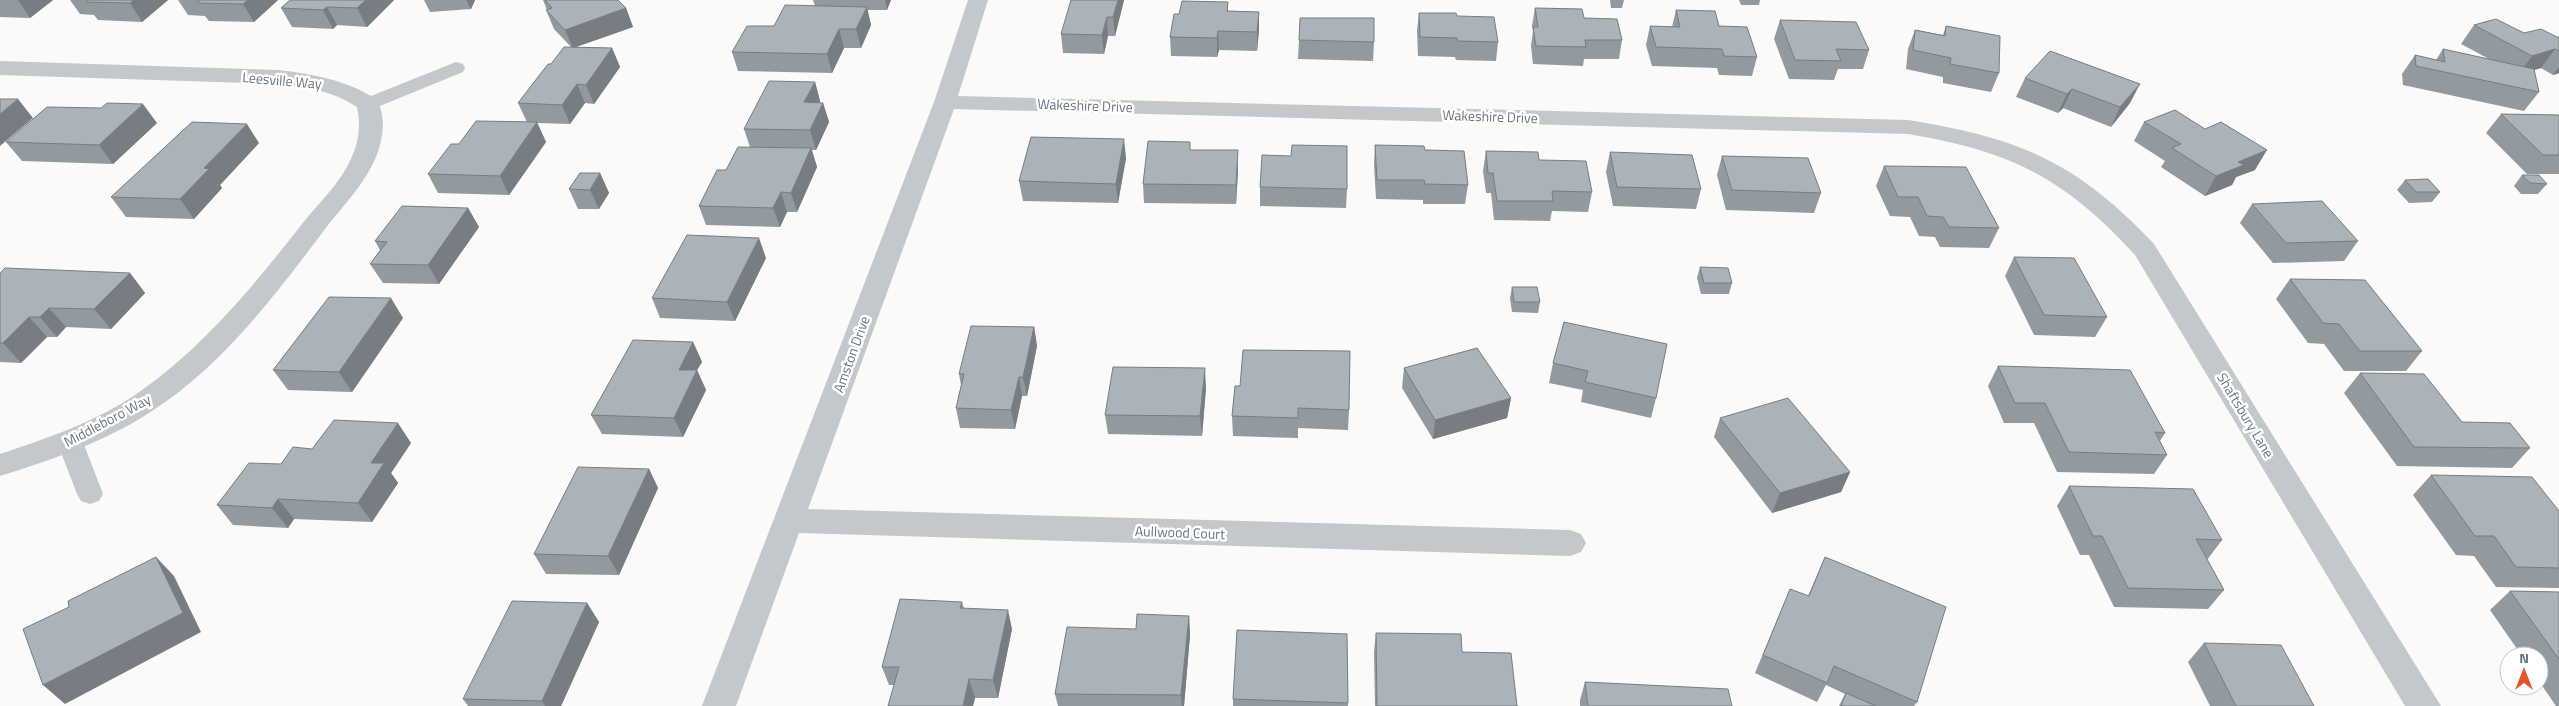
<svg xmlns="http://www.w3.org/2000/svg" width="2559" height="706" viewBox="0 0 2559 706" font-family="'Titillium Web',sans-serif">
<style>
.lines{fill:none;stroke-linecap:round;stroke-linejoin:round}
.lane{fill:#c3c8cc;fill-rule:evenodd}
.street{fill:#c3c8cc;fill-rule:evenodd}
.wall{fill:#929a9f}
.shaded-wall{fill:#777d82}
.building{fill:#aab3b9;stroke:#777d82}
.labels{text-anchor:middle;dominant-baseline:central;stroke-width:5;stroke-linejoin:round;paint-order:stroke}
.street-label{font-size:14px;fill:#657683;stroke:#fff}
</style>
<rect width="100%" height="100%" fill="#fafaf8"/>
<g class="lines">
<g class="lane">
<polygon points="456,62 463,64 465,68 463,72 375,108 361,108 358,104 361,100"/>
<polygon points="70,432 79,435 83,442 103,494 99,501 90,504 81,501 77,494 57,442 61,435"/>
</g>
<g class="street">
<path d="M968,0H988L958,96L1908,120C2019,138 2076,161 2154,244L2441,706H2405L2135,255C2065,178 2010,151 1908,134L954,109L808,509L1570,530L1581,534L1586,543L1581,552L1570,556L799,533L736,706H702L934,102Z"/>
<path d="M0,61L278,70C313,74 346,80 376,99C387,116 383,140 376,157C365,183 345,204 328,225C277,293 222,367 149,413C104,442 51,460 0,476V454C45,439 92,423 132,397C201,351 255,284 306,219C322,200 341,181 351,159C359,142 361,125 357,107C333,91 307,87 278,84L0,75Z"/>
</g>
</g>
<g class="wall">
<polygon points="0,0 53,0 30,18 0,17"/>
<polygon points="70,0 168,0 142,22 98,20 94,15 80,14"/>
<polygon points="178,0 278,0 254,22 209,21 205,16 188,15"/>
<polygon points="290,0 394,0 367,27 337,25 333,29 292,27 281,8"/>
<polygon points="424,0 475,0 471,9 430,12"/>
<polygon points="543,0 618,0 626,8 633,27 576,47 612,48 620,67 594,104 585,103 570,124 537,123 546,142 509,195 438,193 428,174 459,144 527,122 518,103 551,64 571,47 554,29 546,10 547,10"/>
<polygon points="813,0 891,0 887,10 867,10 871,25 861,48 844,48 832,73 738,71 732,52 774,26 815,6"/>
<polygon points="1124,0 1115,36 1108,36 1104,54 1063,53 1061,34"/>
<polygon points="1610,0 1624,0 1622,8 1611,8"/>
<polygon points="1739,0 1760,0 1759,5 1741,5"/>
<polygon points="1228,2 1228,11 1259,12 1259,30 1257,51 1219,50 1217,57 1171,56 1170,37 1179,14"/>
<polygon points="1535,8 1584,18 1622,40 1619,59 1584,59 1583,66 1533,64 1531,46 1533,31 1532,26"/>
<polygon points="1676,10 1719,26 1757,57 1752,76 1719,75 1717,68 1652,66 1646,45 1650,26 1672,27"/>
<polygon points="1419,13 1457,16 1498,42 1496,61 1456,60 1455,57 1418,56 1417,31"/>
<polygon points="1780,20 1869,50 1863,69 1838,69 1834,80 1789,79 1774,39"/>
<polygon points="2474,25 2524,33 2558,37 2559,35 2559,73 2553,75 2541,68 2534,70 2539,92 2524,111 2403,85 2402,74 2415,55 2436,60 2443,49 2491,60 2461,44"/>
<polygon points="1946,26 1999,73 1991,92 1943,83 1943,77 1906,69 1908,49 1915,30 1943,35"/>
<polygon points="1299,40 1374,42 1373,61 1298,59"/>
<polygon points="2025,78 2130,103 2111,127 2063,108 2058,113 2016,97"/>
<polygon points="815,82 820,101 819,103 823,103 829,122 816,150 812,150 817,167 797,212 787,212 780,227 706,225 699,206 726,170 750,147 744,129"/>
<polygon points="101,108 157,123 113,164 22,161 6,142"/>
<polygon points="2501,114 2559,115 2559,174 2527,174 2486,133"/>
<polygon points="2144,122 2255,170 2236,177 2232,185 2205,196 2161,167 2165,161 2134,141"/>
<polygon points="259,143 220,185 222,188 194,219 126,217 111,197"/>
<polygon points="1375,145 1425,150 1468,185 1465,204 1423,204 1423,200 1376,199 1374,165"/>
<polygon points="1191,150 1238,170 1236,204 1144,203 1143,184"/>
<polygon points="1486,151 1539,160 1592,192 1588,212 1552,211 1550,221 1494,220 1491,193 1486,193 1483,171"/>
<polygon points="1610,152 1701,189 1696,209 1613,206 1606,172"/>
<polygon points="1722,156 1821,193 1814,213 1726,210 1717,175"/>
<polygon points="1126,158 1118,203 1023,201 1019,181"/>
<polygon points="1884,166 1999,228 1989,248 1940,247 1935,237 1919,236 1910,217 1890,216 1876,186"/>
<polygon points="600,173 609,193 599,209 578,209 569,189"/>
<polygon points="2522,175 2547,184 2538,194 2521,194 2514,186"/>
<polygon points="2405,180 2440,192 2432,202 2409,203 2397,190"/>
<polygon points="1260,187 1347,189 1346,208 1260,206"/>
<polygon points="2252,204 2358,241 2344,261 2273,263 2240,223"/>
<polygon points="468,208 479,227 439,284 383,283 370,264 380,250 375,241"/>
<polygon points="2014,257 2107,317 2095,337 2034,335 2005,276"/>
<polygon points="766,258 735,321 660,318 652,298"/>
<polygon points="1700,267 1732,283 1729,294 1701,294 1697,278"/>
<polygon points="0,273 130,273 145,293 111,329 66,327 57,337 47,337 21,363 0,362"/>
<polygon points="2290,279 2422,351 2406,371 2344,371 2324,344 2308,343 2276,299"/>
<polygon points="1512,287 1540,302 1538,313 1512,312 1510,298"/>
<polygon points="403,318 352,392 288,390 273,370"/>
<polygon points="1564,322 1656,398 1651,418 1581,402 1583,390 1549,383 1553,363"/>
<polygon points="1034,327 1037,346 1027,396 1022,396 1015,429 960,428 956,408 961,385 959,374"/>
<polygon points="693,342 702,362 697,370 706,390 683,437 602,434 591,415"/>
<polygon points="1998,366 2165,433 2160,441 2167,455 2154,474 2057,472 2034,423 2004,423 1988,386"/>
<polygon points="1404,368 1511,398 1507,418 1433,439 1402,388"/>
<polygon points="2360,373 2462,422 2530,448 2512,468 2397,466 2344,393"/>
<polygon points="1235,386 1349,410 1348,430 1298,428 1298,438 1233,436 1232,416"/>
<polygon points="1206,388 1202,436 1108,434 1105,415"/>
<polygon points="1720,418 1850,472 1841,492 1772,513 1714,437"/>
<polygon points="411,443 391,473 398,483 372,522 294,519 288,528 233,525 217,505 281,464 312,449"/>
<polygon points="649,469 658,488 619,575 546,574 534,554"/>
<polygon points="2431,475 2559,511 2559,588 2496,587 2474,556 2456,555 2413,495"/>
<polygon points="2069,486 2222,540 2207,560 2224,590 2208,609 2114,607 2089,555 2080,555 2057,506"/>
<polygon points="1825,557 1917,702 1914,706 1839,706 1845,694 1826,685 1817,702 1755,673 1790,589 1808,596"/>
<polygon points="2510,591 2559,592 2559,706 2556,706 2539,681 2539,656 2522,656 2490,610"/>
<polygon points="962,602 964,608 1012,629 998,698 975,698 973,706 888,706 894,685 889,685 882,667"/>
<polygon points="587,603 599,622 561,706 468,706 463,699"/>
<polygon points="1189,616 1190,635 1184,706 1058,706 1055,694 1136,629"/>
<polygon points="1376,633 1462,652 1517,706 1375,706 1374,652"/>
<polygon points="1347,634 1348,706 1233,706 1233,699"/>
<polygon points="2204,643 2314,706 2210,706 2188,662"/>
<polygon points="1585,682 1732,706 1580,706 1580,700"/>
</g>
<g class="shaded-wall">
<polygon points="18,0 53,0 30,18"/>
<polygon points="134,0 168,0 142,22 130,3"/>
<polygon points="248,0 278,0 254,22 243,4"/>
<polygon points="366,0 394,0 367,27 357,8"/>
<polygon points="466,0 475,0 471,9"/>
<polygon points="885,0 891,0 887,10"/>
<polygon points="1118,0 1124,0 1115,36 1113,17"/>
<polygon points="327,7 337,25 333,29 323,10"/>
<polygon points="867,7 871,25 861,48 856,29"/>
<polygon points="626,8 633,27 573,48 565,30"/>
<polygon points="1259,12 1259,30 1257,51 1257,32"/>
<polygon points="1107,17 1108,36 1104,54 1102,35"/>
<polygon points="839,29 844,48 832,73 827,54"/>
<polygon points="1218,31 1219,50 1217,57 1217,38"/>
<polygon points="612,48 620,67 594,104 586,85"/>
<polygon points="2555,49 2541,68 2518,75 2532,56"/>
<polygon points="2559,67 2559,73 2553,75"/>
<polygon points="815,82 820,101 810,121 804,102"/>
<polygon points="577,84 585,103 570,124 562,105"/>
<polygon points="2140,84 2130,103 2111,127 2120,107"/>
<polygon points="2072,89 2063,108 2058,113 2067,94"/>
<polygon points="18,99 33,118 0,146 0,114"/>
<polygon points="823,103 829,122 816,150 810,130"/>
<polygon points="143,104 157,123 113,164 99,145"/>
<polygon points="537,122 546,142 509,195 500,176"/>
<polygon points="247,124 259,143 220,185 222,188 194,219 180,199 204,168"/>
<polygon points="1124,139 1126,158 1118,203 1116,184"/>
<polygon points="811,148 817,167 797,212 791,193"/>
<polygon points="1238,150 1238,170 1236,204 1236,185"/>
<polygon points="2267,150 2255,170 2236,177 2232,185 2205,196 2216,176 2238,162"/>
<polygon points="600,173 609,193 599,209 590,190"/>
<polygon points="781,192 787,212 780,227 773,208"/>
<polygon points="468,208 479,227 439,284 428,265"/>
<polygon points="759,238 766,258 735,321 727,302"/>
<polygon points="130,273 145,293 111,329 94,309"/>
<polygon points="391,298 403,318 352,392 339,372"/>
<polygon points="49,308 66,327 57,337 40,317"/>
<polygon points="29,317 47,337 21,363 3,343"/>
<polygon points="1034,327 1037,346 1027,396 1023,377"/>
<polygon points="693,342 702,362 697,370 706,390 683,437 674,418 679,370"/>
<polygon points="1205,368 1206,388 1202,436 1200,416"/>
<polygon points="1019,377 1022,396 1015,429 1011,410"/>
<polygon points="1511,398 1507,418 1433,439 1435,420"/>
<polygon points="398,423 411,443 391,473 398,483 372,522 358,503 371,463"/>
<polygon points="649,469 658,488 619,575 608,556"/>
<polygon points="1850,472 1841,492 1772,513 1780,493"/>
<polygon points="278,499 294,519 288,528 272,508"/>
<polygon points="156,557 174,576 201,632 65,704 43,685"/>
<polygon points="587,603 599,622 561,706 545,706 542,701"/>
<polygon points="1008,610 1012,629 998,698 993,680"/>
<polygon points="1189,616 1190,635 1184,706 1182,706 1181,695"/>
<polygon points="969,679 975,698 973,706 963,706"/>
</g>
<g class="building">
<polygon points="87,0 134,0 130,3 86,2"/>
<polygon points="200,0 248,0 243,4 197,3"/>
<polygon points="290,0 366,0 357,8 327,7 323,10 281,8"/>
<polygon points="545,0 618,0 626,8 565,30 546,10 552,8"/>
<polygon points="1071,0 1118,0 1113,17 1107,17 1102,35 1061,34"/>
<polygon points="1182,1 1228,2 1227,11 1259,12 1257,32 1218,31 1217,38 1170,37 1174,14 1179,14"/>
<polygon points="785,5 867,7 856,29 839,29 827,54 732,52 747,26 774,26"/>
<polygon points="1535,8 1582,9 1584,18 1617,19 1622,40 1585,40 1586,47 1536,46 1533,27 1538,27"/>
<polygon points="1676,10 1715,11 1719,26 1747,27 1757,57 1724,56 1722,49 1656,47 1650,26 1680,27"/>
<polygon points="1419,13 1456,13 1457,16 1494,17 1498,42 1458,41 1457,38 1420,37"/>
<polygon points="1300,18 1374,18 1374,42 1299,40"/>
<polygon points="2496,19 2524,33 2541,29 2559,38 2559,51 2555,49 2532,56 2474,25"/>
<polygon points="1780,20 1856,22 1869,50 1836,49 1841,61 1795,60"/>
<polygon points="1946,26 2000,36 1999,73 1950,64 1951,58 1913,50 1915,30 1945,36"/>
<polygon points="564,47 612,48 586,85 577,84 562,105 518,103 548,64 551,64"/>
<polygon points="2443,49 2534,69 2539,92 2416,66 2415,55 2445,62"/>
<polygon points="2050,51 2140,84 2120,107 2072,89 2067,94 2025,78"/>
<polygon points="769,81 815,82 804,102 823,103 810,130 744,129"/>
<polygon points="0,99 18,99 0,114"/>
<polygon points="107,103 143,104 99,145 6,142 47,107 101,108"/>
<polygon points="2175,110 2205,129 2221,122 2267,150 2238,162 2244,165 2216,176 2172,148 2181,144 2144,122"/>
<polygon points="2501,114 2559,115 2559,155 2543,155"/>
<polygon points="476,121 537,122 500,176 428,174 451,144 459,144"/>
<polygon points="192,122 247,124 204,168 209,169 180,199 111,197"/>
<polygon points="1031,137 1124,139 1116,184 1019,181"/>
<polygon points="1148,141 1190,142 1190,150 1238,150 1236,185 1143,184"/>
<polygon points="1292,145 1347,146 1347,189 1260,187 1262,155 1291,156"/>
<polygon points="1375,145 1424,146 1425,150 1464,151 1468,185 1425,184 1424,180 1377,180"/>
<polygon points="738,147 811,148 791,193 781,192 773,208 699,206 717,170 726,170"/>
<polygon points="1486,151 1538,152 1539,160 1586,161 1592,192 1552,191 1553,201 1497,201 1493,173 1488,173"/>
<polygon points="1610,152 1692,155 1701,189 1617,187"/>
<polygon points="1722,156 1808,158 1821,193 1732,190"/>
<polygon points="1884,166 1966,167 1999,228 1949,227 1943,217 1927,216 1918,197 1898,197"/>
<polygon points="580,173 600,173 590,190 569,189"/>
<polygon points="2522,175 2539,175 2547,184 2530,183"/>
<polygon points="2428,179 2440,192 2416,192 2405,180"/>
<polygon points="2322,201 2358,241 2286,243 2252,204"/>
<polygon points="402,206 468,208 428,265 370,264 387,242 375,241"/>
<polygon points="687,235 759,238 727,302 652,298"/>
<polygon points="2014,257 2074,258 2107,317 2044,315"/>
<polygon points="1700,267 1728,268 1732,283 1704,283"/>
<polygon points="5,268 130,273 94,309 49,308 40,317 29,317 3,343 0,343 0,273"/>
<polygon points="2290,279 2365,280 2422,351 2360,351 2339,324 2323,323"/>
<polygon points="1512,287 1537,287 1540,302 1514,302"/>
<polygon points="329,297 391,298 339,372 273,370"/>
<polygon points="1564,322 1667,344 1656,398 1585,382 1588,371 1553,363"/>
<polygon points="971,326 1034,327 1023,377 1019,377 1011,410 956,408 964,374 959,374"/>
<polygon points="633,340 693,342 679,370 697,370 674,418 591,415"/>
<polygon points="1477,348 1511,398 1435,420 1404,368"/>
<polygon points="1243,350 1350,351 1349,410 1298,408 1298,418 1232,416 1235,386 1240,386"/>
<polygon points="1998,366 2130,370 2165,433 2155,432 2167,455 2069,452 2045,403 2015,403"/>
<polygon points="1113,367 1205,368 1200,416 1105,415"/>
<polygon points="2360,373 2424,374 2462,422 2510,423 2530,448 2414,447"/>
<polygon points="1788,398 1850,472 1780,493 1720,418"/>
<polygon points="334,420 398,423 371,463 384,463 358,503 278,499 272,508 217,505 249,463 281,464 293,447 312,449"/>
<polygon points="578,467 649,469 608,556 534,554"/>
<polygon points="2431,475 2532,477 2559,511 2559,568 2516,567 2494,536 2475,536"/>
<polygon points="2069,486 2193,489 2222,540 2196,539 2224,590 2128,588 2102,536 2093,536"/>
<polygon points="156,557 183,613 43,685 23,629 69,607 68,601"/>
<polygon points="1825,557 1946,607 1917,702 1834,666 1827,683 1763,655 1790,589 1809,596"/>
<polygon points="2510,591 2559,592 2559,659"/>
<polygon points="900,599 962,602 960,608 1008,610 993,680 969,679 963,706 888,706 899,667 882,667"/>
<polygon points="512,601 587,603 542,701 463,699"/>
<polygon points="1137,614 1189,616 1181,695 1055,694 1067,627 1136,629"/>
<polygon points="1237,630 1347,634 1348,703 1233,699"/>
<polygon points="1376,633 1461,634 1462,652 1511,653 1517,706 1377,706"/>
<polygon points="2204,643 2281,645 2314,706 2236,706"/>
<polygon points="1585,682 1728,689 1732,706 1588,706"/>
<polygon points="1846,693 1876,706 1841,706"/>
</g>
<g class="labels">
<g class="street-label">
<text transform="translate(282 80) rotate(5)">Leesville Way</text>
<text transform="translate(1085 105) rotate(2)">Wakeshire Drive</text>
<text transform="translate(1490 116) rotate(2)">Wakeshire Drive</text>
<text transform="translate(851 354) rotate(-70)">Amston Drive</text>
<text transform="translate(2246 415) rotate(59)">Shaftsbury Lane</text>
<text transform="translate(107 420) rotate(-28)">Middleboro Way</text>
<text transform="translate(1180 532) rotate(2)">Aullwood Court</text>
</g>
</g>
<g transform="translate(2524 671)"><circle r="24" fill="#ffffff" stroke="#c1c8cd"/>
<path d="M0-4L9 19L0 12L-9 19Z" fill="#e4572e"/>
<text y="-8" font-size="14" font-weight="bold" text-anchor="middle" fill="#657683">N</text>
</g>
</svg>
